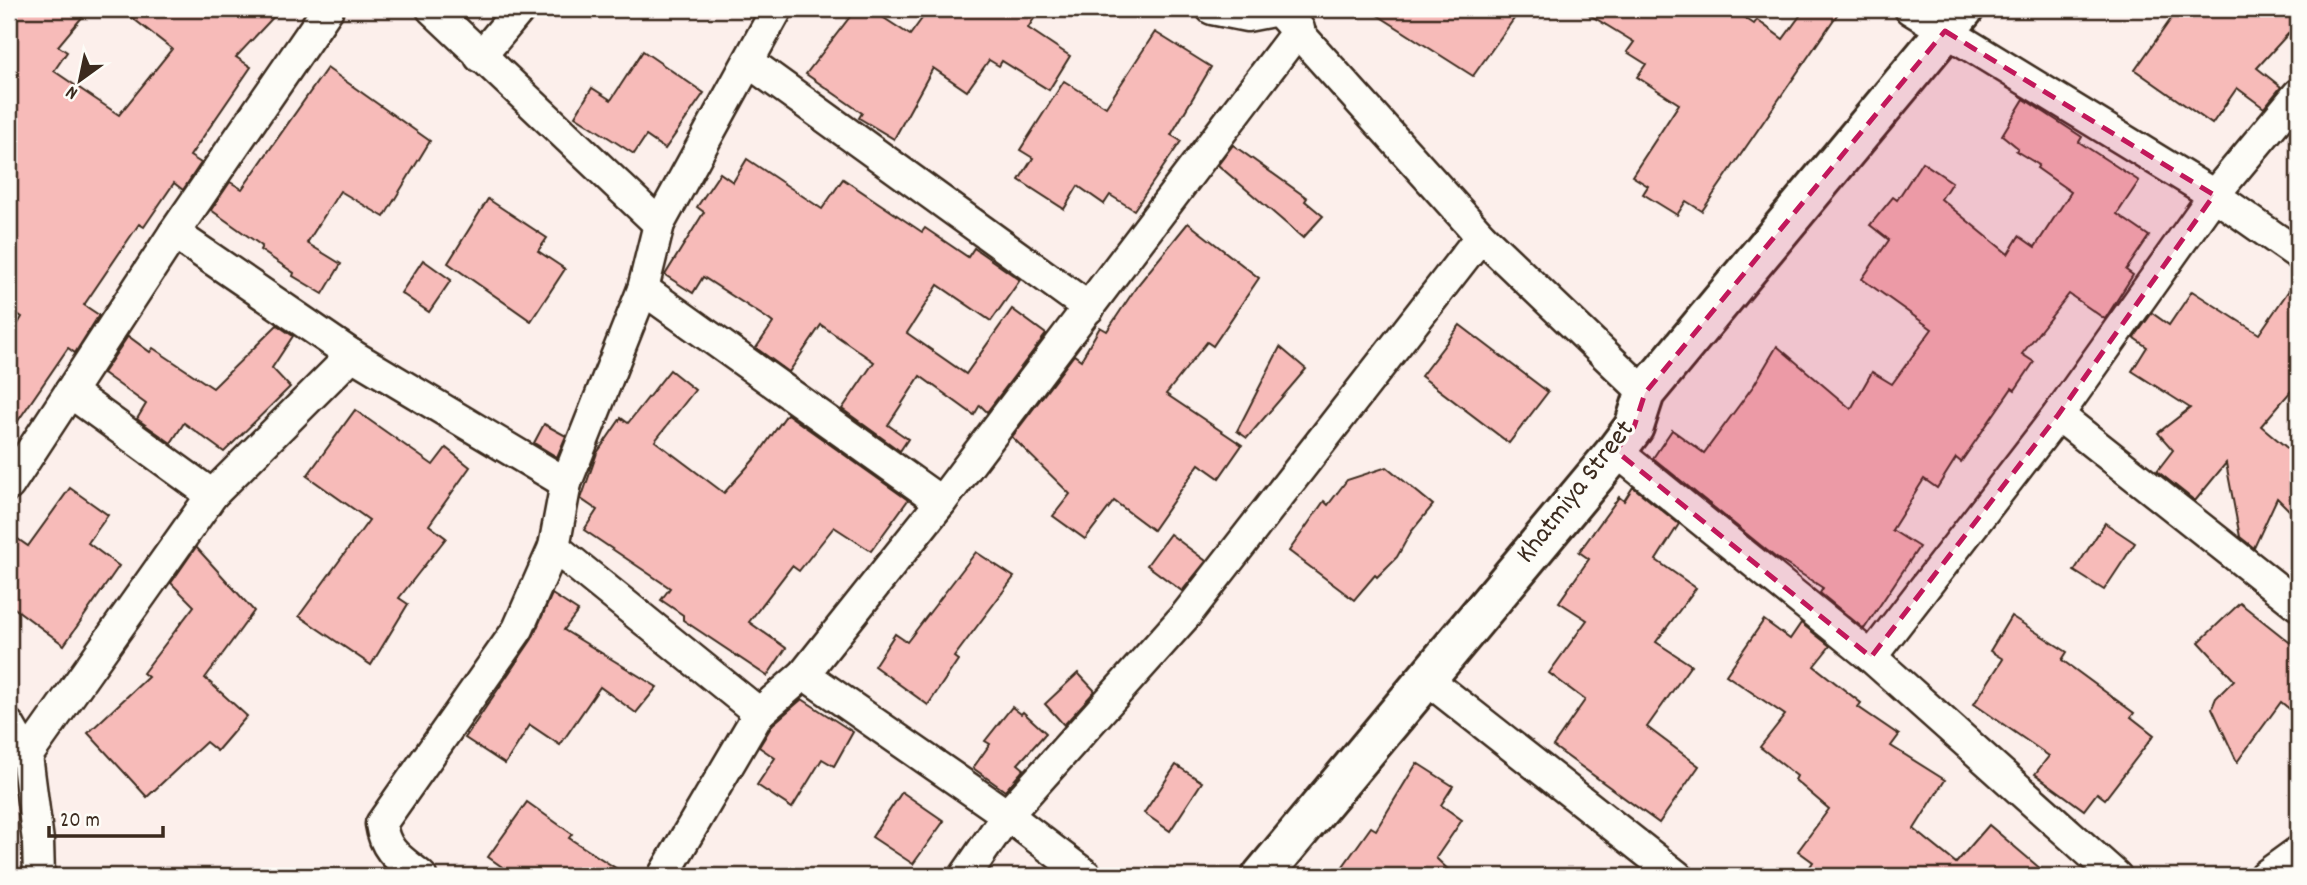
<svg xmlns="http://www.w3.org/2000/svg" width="2307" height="885" viewBox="0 0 2307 885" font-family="Dekko,sans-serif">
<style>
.building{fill:#f7bbb9;stroke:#3b2a1e;stroke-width:2}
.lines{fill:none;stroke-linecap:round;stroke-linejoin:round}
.street-casing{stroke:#3b2a1e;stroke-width:35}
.secondary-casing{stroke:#3b2a1e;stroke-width:44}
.street{stroke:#fdfcf7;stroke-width:30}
.secondary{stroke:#fdfcf7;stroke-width:38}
.marked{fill:#c2185b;fill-opacity:0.2;stroke:#c2185b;stroke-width:5;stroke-dasharray:14 9;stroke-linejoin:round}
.labels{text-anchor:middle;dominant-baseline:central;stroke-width:6;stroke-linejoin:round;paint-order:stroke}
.street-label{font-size:28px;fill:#3b2a1e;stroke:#fdfcf7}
</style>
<rect width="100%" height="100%" fill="#fcefeb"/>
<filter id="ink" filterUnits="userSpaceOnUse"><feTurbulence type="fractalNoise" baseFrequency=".0143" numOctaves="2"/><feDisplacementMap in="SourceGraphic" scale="14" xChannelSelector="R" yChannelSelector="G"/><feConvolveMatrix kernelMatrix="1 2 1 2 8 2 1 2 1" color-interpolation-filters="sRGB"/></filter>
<g filter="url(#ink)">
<g class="building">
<polygon points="9,9 89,9 58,46 67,52 54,71 119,115 172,49 121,9 281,9 236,57 251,67 190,156 201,163 183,190 174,183 144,227 139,224 84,305 99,315 75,353 68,348 9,434 9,339 22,317 9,308"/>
<polygon points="856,9 870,9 910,35 929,9 1040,9 1028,28 1070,56 1049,90 1002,61 999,66 989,60 967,91 933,68 894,139 859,118 862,113 806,74"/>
<polygon points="1368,9 1521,9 1473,76"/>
<polygon points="1580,9 1732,9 1754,24 1757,20 1783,39 1805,9 1841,9 1702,211 1686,201 1677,215 1643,194 1648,186 1632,176 1679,104 1637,77 1646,64 1627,52 1634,42"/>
<polygon points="2178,9 2298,9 2298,23 2257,68 2281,87 2264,108 2237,88 2212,124 2135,70"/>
<polygon points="1155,32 1211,67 1171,135 1181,141 1134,210 1110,195 1104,204 1078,186 1064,209 1019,180 1033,158 1020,150 1064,81 1106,107"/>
<polygon points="643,51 704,93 665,149 646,136 634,154 575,116 592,88 611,100"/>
<polygon points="327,68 430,141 384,217 340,191 307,243 341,264 323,294 293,276 294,273 260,250 262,246 211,210 230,182 242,189"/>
<polygon points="2024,99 2082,137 2079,142 2139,181 2117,214 2149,236 2126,270 2133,275 2105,319 2069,294 2022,354 2034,362 2015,390 2012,388 1961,462 1956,458 1937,488 1924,479 1892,530 1919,547 1864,629 1820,593 1823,588 1775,557 1653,458 1672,430 1704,453 1754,385 1777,346 1851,409 1872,372 1892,384 1932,329 1862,279 1889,240 1870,225 1893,197 1897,200 1922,162 1952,182 1941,199 2008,254 2019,236 2035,247 2071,192 2037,168 2039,165 2016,151 2018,148 2002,135"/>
<polygon points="1233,145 1307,198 1305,201 1323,216 1303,238 1218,165"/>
<polygon points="747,159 822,209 843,179 922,232 925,228 968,257 974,248 1020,280 991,321 938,285 907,333 966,374 1012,309 1046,334 987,412 980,405 974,415 920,376 888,425 908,439 900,451 842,409 874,362 821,325 789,372 756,348 773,323 768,319 703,277 693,293 665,275 704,212 697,207 720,173 733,182"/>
<polygon points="488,199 547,238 538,251 565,269 531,321 448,263"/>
<polygon points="1188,223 1259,278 1213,346 1207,342 1166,394 1242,445 1219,478 1199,464 1153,530 1114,501 1085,539 1053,516 1070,494 1012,437 1074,355 1081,360 1100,327 1107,331 1137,286"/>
<polygon points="423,260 451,280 429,312 401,293"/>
<polygon points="2298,277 2298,383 2261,426 2298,457 2298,519 2277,498 2254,548 2240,537 2226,463 2195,501 2157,471 2173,450 2158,433 2190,408 2132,371 2147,347 2134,338 2152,313 2169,325 2192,291 2259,334"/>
<polygon points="277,325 293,336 272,368 290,387 224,452 184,423 171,443 137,419 146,404 103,373 128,336 150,352 153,348 213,388"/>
<polygon points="1460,325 1548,392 1509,443 1421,376"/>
<polygon points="1280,347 1306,369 1247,438 1237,431"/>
<polygon points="670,370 695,390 655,441 724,493 757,456 787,414 908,500 871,551 834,527 799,571 792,566 749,622 786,648 767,676 683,620 683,615 661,600 670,588 584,530 597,510 581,499 597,453 621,418 628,423"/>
<polygon points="355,410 433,465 446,448 470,467 429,525 446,538 399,598 408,604 371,665 299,616 369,520 307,476"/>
<polygon points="544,424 566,436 557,457 534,443"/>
<polygon points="1387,467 1433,505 1411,532 1397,557 1377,577 1375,575 1354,600 1289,551 1324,501 1328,505 1347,480"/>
<polygon points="1633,487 1679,524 1656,560 1696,588 1656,642 1691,665 1647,727 1699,766 1659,823 1553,746 1585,700 1549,673 1587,620 1559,602 1589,559 1579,552 1619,497 1624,501"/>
<polygon points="70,488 108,515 88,543 119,566 64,645 9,604 9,533 28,546"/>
<polygon points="2105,523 2135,543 2104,590 2074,571"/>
<polygon points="1170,534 1206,561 1182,591 1147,565"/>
<polygon points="196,547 254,611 205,678 247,716 217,751 206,742 147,797 88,733 148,677 143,673 194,606 171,583"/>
<polygon points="976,552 1014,577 954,657 958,660 928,705 874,666 895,634 907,642"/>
<polygon points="552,594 578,611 564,630 657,687 636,713 600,687 560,745 530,725 505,764 465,738 532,639"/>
<polygon points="2240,603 2298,649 2298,716 2281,702 2237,762 2212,708 2216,698 2234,680 2199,642"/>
<polygon points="2011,616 2067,652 2062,660 2134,713 2131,717 2154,735 2105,799 2097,793 2084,810 2035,774 2049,756 1974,704 2003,659 1990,651"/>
<polygon points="1764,620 1790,639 1801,623 1830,646 1814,666 1861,703 1858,707 1899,735 1891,746 1945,780 1914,829 1956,863 1989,825 2049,876 1804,876 1813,862 1798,851 1829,809 1795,780 1797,776 1760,747 1785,715 1726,675"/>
<polygon points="1078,673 1095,691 1064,725 1045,704"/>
<polygon points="802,699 853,732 834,766 822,759 792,808 757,785 775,758 759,747 773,724"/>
<polygon points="1012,707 1021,714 1023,712 1046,733 1018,764 1024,769 1005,791 973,768 990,744 985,741"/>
<polygon points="1417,763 1453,786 1441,805 1462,820 1436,858 1455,876 1336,876 1371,827 1376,830"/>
<polygon points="1176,765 1202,782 1170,831 1144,813"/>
<polygon points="902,792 944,821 913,864 872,837"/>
<polygon points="527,802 572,834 569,838 628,876 515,876 488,857"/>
</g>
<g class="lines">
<defs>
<g id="street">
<polyline points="432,9 659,224"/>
<polyline points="1212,9 1247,16 1278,10"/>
<polyline points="1277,9 1481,236 1645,393"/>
<polyline points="1910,9 2214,195 2298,254"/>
<polyline points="480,57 520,9"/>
<polyline points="749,62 1089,308"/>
<polyline points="174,233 352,355 566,483"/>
<polyline points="643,289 941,502"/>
<polyline points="70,392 212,495"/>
<polyline points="2058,415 2298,605"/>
<polyline points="1616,451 1871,657 2116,876"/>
<polyline points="9,485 174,233 328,9"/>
<polyline points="554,547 759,713"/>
<polyline points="1871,657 2058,415 2214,195 2298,94"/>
<polyline points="804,674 1007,815 1087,876"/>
<polyline points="1428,680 1677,876"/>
<polyline points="9,725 27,756 38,841 39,876"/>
<polyline points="27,756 212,495 352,355"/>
<path d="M421,876C400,859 385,852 381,824L518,629L554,547L566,483L643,289L659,224L777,9"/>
<polyline points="663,876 759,713 804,674 941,502 1299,29"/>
<polyline points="965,876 1007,815 1186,615 1481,236"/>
<polyline points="2265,876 2298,852"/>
</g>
<polyline id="secondary" points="1262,876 1616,451 1634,427 1645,393 1964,9"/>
</defs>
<use href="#street" class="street-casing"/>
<use href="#secondary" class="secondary-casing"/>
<use href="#street" class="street"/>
<use href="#secondary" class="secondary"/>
</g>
</g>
<path class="marked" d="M1945,31L2214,195L2058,415L1871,657L1616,451L1634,427L1645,393Z"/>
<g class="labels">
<g class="street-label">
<text transform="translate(1577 493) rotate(-52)">Khatmiya Street</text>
</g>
</g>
<rect width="2307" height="885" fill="none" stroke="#fdfcf7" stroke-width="35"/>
<rect x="18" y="18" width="2272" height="850" fill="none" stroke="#3b2a1e" stroke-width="2.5" filter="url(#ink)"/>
<g transform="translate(80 80) rotate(213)" stroke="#fdfcf7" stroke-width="5" paint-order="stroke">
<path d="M0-5L12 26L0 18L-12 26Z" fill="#3b2a1e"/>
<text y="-10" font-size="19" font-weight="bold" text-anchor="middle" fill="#3b2a1e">N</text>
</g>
<path d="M49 826v10h114v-10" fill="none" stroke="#3b2a1e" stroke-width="3.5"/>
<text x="60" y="826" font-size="21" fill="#3b2a1e" stroke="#fdfcf7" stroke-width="5" paint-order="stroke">20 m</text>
</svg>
